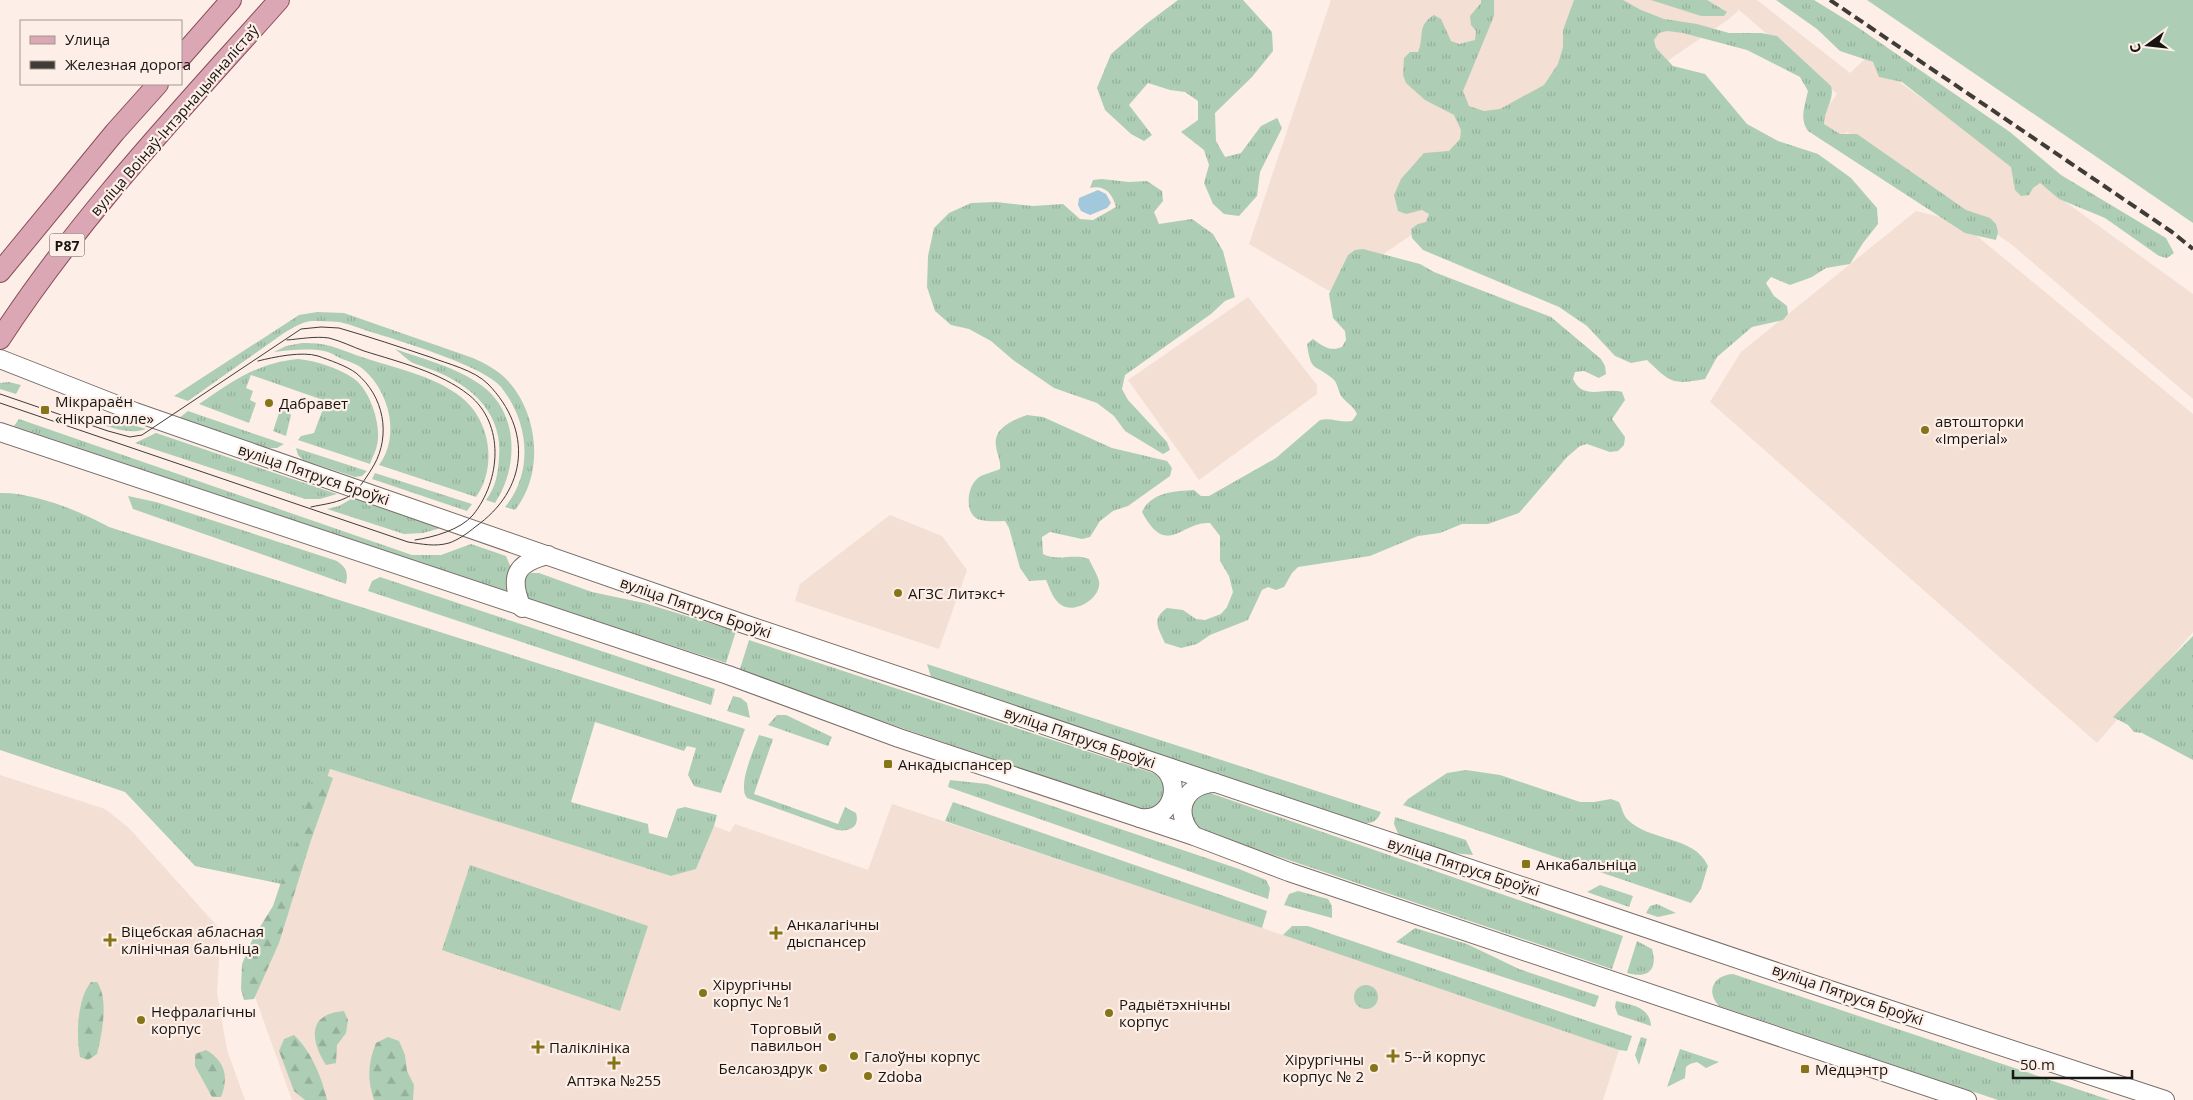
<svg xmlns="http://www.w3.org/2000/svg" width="2193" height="1100" viewBox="0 0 2193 1100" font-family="'Open Sans',sans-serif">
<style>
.built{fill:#f3dfd3}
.grass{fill:url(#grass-tufts)}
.forest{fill:url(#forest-firs)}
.garden{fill:#adceb5}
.water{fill:#a1c8db}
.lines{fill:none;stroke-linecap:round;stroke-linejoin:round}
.secondary-casing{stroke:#796e67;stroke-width:20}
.primary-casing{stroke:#884d5b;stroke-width:22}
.secondary{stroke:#fff;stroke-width:18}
.primary{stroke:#dca7b5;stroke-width:20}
.tram{stroke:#413b37;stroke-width:1}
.rail{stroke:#413b37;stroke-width:4;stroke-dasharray:10 5;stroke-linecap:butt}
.poi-dot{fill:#857518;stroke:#fdefe7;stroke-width:2}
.labels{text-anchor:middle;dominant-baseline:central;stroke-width:4.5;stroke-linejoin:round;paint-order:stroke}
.shield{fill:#fdefe7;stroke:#5d5651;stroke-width:1}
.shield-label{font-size:14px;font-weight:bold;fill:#181411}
.street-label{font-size:15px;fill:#181411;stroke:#fdefe7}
.poi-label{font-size:15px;fill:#181411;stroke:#fdefe7;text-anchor:start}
</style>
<defs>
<pattern id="grass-tufts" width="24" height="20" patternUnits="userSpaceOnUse" patternTransform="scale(1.25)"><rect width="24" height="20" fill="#adceb5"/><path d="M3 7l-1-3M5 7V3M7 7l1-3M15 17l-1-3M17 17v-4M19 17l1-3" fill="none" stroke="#94b09b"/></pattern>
<pattern id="forest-firs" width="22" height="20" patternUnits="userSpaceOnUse" patternTransform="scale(1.25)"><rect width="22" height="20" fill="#adceb5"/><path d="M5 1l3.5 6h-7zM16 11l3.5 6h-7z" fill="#94b09b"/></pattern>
</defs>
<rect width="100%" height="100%" fill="#fdefe7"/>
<g class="built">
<polygon points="1331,0 1757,0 1850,73 1866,58 2193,294 2193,399 2011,244 1847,132 1837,139 1817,123 1837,94 1739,10 1729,19 1329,291 1249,244"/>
<polygon points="1916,211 1960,222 2193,414 2193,632 2097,743 1710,402 1741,352"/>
<polygon points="1248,297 1317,385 1317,394 1199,480 1128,380"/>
<polygon points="890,515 942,536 967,570 939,649 795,601 800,584"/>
<polygon points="330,769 671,876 696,869 714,826 730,832 735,824 868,870 892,804 1283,935 1619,1050 1603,1100 292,1100 254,994"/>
<polygon points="0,775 105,809 129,828 217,926 220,944 217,993 227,1050 245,1100 0,1100"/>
</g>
<g class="grass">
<polygon points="1178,0 1243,0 1272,32 1273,51 1252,77 1215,113 1216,141 1225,157 1241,153 1261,126 1277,118 1282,128 1260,172 1257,196 1239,216 1224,214 1213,204 1204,183 1209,165 1204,150 1181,132 1198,120 1198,101 1185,92 1170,90 1148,83 1129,105 1152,135 1144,141 1131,134 1105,110 1097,88 1111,54 1146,24"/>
<path d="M1481,0H1494V16L1463,91L1469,106L1484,111L1500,109L1544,85L1558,64L1563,47V30L1574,0H1623L1641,10L1664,19L1697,24L1729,33H1761L1777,36L1831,86C1835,99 1824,110 1824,124L1840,134H1857L1966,210L1990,218L1996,224L1998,232L1996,240L1965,233L1808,131C1799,119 1805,105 1808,91L1800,77L1747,50L1683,33L1667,31L1659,33L1654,40L1656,48L1673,66L1705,74L1747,124L1778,141L1818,154L1851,178L1877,208L1878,224L1863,243L1850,264L1826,268L1812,277L1790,285L1771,277L1766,283L1774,296L1787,306L1788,314L1783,320L1752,327L1717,357L1705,379C1672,385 1671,383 1647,360L1631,363L1615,356L1587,326L1559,307L1423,250L1412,238L1411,229L1418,224L1426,222L1429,214L1422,210L1406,214L1398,211L1394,195L1401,179L1424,153L1449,151L1460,139L1461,130L1454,115L1425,100L1406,83L1403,75L1404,58L1410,52H1418C1425,36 1416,26 1434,15L1441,19L1451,41L1459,44L1475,40L1476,31L1471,25L1470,16L1481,3Z"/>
<polygon points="1651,0 1707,0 1727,12 1724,16 1701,16"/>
<polygon points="1776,0 1814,0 1853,24 2010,132 2061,175 2166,238 2174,253 2167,258 2159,256 2105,218 2059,199 2040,183 2033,188 2029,195 2021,196 2015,190 2011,167 1902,82 1879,77 1873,62 1840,51 1817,29"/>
<path d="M1102,179L1129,182L1147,181L1162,191L1163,201L1154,212L1159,224L1192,219L1213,234L1223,251L1235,297L1225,301L1211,314L1125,375L1122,389L1128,400L1167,442L1170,450L1163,454L1125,431L1114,416L1097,403L1054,388L1013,360L991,341L969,329L951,325L935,311L927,287L928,256L934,228L949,213L971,203L996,202L1033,206L1063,204L1080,219L1093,220L1116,207C1112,193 1105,185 1090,188L1093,180Z"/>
<path d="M1363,249L1420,264L1434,272L1551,317L1601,359L1605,366L1606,374L1599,378L1584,371L1575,372L1573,379C1583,401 1604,387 1622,392L1625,400L1612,419L1625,437L1624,445L1618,451L1610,452L1587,444L1580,446L1567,457L1519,513L1488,524H1462L1440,533L1418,536L1370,556L1298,567L1292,573L1284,587L1276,590L1268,587L1262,590L1248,620L1210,635L1197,644L1181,648L1165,643C1158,628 1151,619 1167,608L1183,610L1196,619L1205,620L1221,614L1227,607L1233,592L1229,576L1220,561V536L1210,523C1181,521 1167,559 1142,512C1151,492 1175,491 1194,490L1201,496H1209L1276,458L1320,420C1331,417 1340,423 1352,421L1357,414C1353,405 1347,404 1342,397C1338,392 1338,383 1333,379C1315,363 1311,374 1307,344L1313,339C1323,346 1329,352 1342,347L1346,340L1345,331L1333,318L1329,294L1348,255L1355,250Z"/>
<path d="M317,312L344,313L473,358C486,364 498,370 508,381C539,415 544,474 515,510L505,507C534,472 529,422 501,387C484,366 400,341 371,332C361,329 350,324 339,322C330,321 320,321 312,321C301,322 293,328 284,333L188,401L174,396L299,315Z"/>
<path d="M302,343C309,343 315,343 321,344C335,346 349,353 362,357C394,368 433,375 461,397C490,419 498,467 476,497L379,465C401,436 389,391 363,369C357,364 348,361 342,359C336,356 330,352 324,351C308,348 291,350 274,352L286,346Z"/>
<path d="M395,349C423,359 456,367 481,385C519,412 519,467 495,503L486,500C496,487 498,473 499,457C503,414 472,386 435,371C428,368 420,366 413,363C407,360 401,353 395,349Z"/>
<path d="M298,359C317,361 336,367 353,378C370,389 382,426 377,445C376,451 372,458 370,464L298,440L301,436L314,433L326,401L251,375L246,388L253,391L250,400L256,403L249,423L199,404C232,382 256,363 298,359Z"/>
<polygon points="9,382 21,385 16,394 0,389 0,383"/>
<polygon points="282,404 291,415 286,436 273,431"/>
<polygon points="188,411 284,444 277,448 269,448 179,418"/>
<path d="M1027,415L1043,417L1112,448L1167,461L1172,468L1170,476L1128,506L1113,511L1100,521L1090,537L1082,539L1050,532L1042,537L1043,554C1058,562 1073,553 1089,559C1092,566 1097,574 1099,581C1102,597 1077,613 1063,606C1054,602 1050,589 1046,580L1029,581L1020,568L1009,528L1005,521C997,521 989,522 981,520C964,517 966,487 978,478C983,474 994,472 1000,469C1001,460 997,455 996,446C993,428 1013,420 1027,415Z"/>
<path d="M111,418L146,429C132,434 120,430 106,426Z"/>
<polygon points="19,419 412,555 441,555 471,544 506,556 511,568 511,594 14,426"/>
<polygon points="156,433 337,494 320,499 305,499 135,443"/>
<polygon points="296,448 367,471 362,476 355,477 303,460 298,455"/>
<polygon points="375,473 472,504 467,511 372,479"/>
<path d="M0,493C33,492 80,511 109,527L745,729L721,793L694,786L688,775L696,748L687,746L684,751L595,722L571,802L648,824L649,833L667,838L677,809L685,807L717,815L714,826L696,869L671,876L330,769L291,886L195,866L125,792L0,750Z"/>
<path d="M128,496L156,502L337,561C347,568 348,573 346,584L133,509Z"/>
<polygon points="353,498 441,528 423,533 404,534 327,509 339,506"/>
<path d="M531,573H539L592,592L644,603L736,631L726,663L530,600C522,592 520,580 531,573Z"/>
<polygon points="380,577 715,689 711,705 368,591 372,581"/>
<polygon points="2193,636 2193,760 2142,733 2134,732 2128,725 2113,717"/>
<polygon points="749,640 1156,774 1165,786 1165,798 1156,807 1138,809 739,672"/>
<path d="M927,664L1381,812C1377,822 1372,823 1362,824L941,683L931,677Z"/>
<polygon points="733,696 741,698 747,703 750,718 727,711"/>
<polygon points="777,715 786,715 832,737 828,746 768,725"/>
<path d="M759,735L773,739L754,794L838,824L845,807L856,813C860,827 850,832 837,830L747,798C737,785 754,750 759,735Z"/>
<path d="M1466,770L1500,775L1580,802H1594L1611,799L1619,802C1622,807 1623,815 1627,819C1649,842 1694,835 1708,866L1701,889L1691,903L1403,805L1408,799L1447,773Z"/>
<polygon points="950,780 987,784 1239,869 1266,880 1270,888 1268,899 948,787"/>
<polygon points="1210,793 1623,936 1612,969 1197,829 1191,822 1189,806 1201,794"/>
<polygon points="953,802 1267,911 1262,928 945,821"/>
<polygon points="1395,817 1466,840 1473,855 1452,853 1399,836 1394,824"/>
<polygon points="470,865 648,926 620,1011 442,950"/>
<polygon points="1600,885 1633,896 1629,907 1587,892"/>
<polygon points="1298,891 1328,899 1332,906 1332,918 1284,905 1289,894"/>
<polygon points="1657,904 1676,913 1658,917 1646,913 1650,906"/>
<polygon points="1292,926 1308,926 1632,1036 1627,1051 1619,1050 1283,935"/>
<polygon points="1415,928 1467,944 1519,969 1599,996 1595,1007 1396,942"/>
<path d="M1637,941L1652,949C1658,970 1648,979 1627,973Z"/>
<path d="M1733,974L2110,1100H1998L1719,1006C1705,991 1714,975 1733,974Z"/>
<circle cx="1366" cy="997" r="12"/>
<path d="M1616,1001C1632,1005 1650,1007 1651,1026L1618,1015L1615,1007Z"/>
<polygon points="1641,1037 1647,1039 1639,1065 1635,1055"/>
<polygon points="1680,1049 1719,1062 1706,1068 1697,1062 1690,1064 1686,1067 1685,1078 1667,1087"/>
</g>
<g class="forest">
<polygon points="323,774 333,778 311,840 279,943 254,999 244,1000 241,989 242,964 253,938 273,906 283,876 293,853 299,835 306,796 313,779"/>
<path d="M91,982H97C109,999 102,1034 97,1054L88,1060L80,1057C76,1035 77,999 91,982Z"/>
<path d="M344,1011L348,1020L346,1033L337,1045L336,1063L326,1065C311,1041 306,1014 344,1011Z"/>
<path d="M294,1035C311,1051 322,1078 327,1100H305L294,1091L279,1051L284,1039Z"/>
<path d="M388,1037L399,1041L405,1055L407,1071L414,1085L413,1100H374C367,1079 368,1063 376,1043Z"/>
<path d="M206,1050C225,1061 229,1077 221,1097H212L195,1066V1054Z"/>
</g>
<polygon class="garden" points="1867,0 2193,0 2193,223"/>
<polygon class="water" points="1098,190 1106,194 1111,203 1107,208 1090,215 1081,211 1078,205 1079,198"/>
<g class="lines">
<defs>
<g id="secondary">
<polyline points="0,359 135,412 744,624 1833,991 2165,1100"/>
<polyline points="0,432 728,675 899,738 1194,836 1289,872 1967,1100"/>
<path d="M522,608C509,577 515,563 548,555"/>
<path d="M1140,818C1173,822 1185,780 1158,764"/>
<path d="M1194,836C1172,814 1183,784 1215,783"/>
</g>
<g id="primary">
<polyline points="181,57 231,0"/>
<polyline points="0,272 115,132 158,84"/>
<path d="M0,339C80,216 182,109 279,0"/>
</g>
</defs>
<use href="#secondary" class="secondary-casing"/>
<use href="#primary" class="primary-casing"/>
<use href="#secondary" class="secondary"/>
<use href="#primary" class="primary"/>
<g class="tram">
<path d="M287,340C300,339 315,336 329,338C341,341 353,347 364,351C399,362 440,372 469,395C505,424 501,480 473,515C460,530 434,537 415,540"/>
<path d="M258,361C274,357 302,351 318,356C329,360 347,366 356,373C384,396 391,435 374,465C368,475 360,488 351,495C339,503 324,504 311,507"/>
<path d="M0,394L108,431L130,437L142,435L301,329L321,327L339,328C370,337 400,347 430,357C448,364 474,370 488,384C533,430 528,490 475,527C468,533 458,540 449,543C435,547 422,544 408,542L0,403"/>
</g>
<polyline class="rail" points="1830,0 2172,232 2193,249"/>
</g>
<g class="poi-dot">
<circle cx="269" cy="403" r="5"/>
<rect x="40" y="405" width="10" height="10" rx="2.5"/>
<circle cx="1925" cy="430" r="5"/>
<circle cx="898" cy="593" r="5"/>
<rect x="883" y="759" width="10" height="10" rx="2.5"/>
<rect x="1521" y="859" width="10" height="10" rx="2.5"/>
<path d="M773.5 925.5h5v5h5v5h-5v5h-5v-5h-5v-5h5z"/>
<path d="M107.5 932.5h5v5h5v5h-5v5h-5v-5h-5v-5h5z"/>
<circle cx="703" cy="993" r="5"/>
<circle cx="1109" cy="1013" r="5"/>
<circle cx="141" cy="1020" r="5"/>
<circle cx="832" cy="1037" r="5"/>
<path d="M535.5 1039.5h5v5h5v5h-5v5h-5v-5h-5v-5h5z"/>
<circle cx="854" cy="1056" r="5"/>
<path d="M1390.5 1048.5h5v5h5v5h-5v5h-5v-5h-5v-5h5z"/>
<path d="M611.5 1055.5h5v5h5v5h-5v5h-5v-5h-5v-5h5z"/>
<circle cx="823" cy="1068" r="5"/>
<circle cx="1374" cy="1068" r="5"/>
<rect x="1800" y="1064" width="10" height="10" rx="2.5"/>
<circle cx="868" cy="1076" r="5"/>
</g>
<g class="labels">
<rect class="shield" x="49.5" y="233.5" width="35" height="23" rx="4"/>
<g class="shield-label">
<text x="67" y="245">Р87</text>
</g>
<g class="street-label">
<text transform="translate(174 120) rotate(-49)">вуліца Воінаў-Інтэрнацыяналістаў</text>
<text transform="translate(314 474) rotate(19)">вуліца Пятруся Броўкі</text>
<text transform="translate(696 607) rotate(19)">вуліца Пятруся Броўкі</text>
<text transform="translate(1080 737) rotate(19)">вуліца Пятруся Броўкі</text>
<text transform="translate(1464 866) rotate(18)">вуліца Пятруся Броўкі</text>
<text transform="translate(1848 994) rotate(19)">вуліца Пятруся Броўкі</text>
</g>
<g class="poi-label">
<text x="55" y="401">Мікрараён<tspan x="55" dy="17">«Нікраполле»</tspan></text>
<text x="279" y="403">Дабравет</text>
<text x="1935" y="421">автошторки<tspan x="1935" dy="17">«Imperial»</tspan></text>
<text x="908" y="593">АГЗС Литэкс+</text>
<text x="898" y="764">Анкадыспансер</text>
<text x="1536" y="864">Анкабальніца</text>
<text x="787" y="924">Анкалагічны<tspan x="787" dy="17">дыспансер</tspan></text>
<text x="121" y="931">Віцебская абласная<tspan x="121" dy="17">клінічная бальніца</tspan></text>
<text x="713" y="984">Хірургічны<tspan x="713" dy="17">корпус №1</tspan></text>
<text x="1119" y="1004">Радыётэхнічны<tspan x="1119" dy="17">корпус</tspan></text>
<text x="151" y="1011">Нефралагічны<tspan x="151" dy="17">корпус</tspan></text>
<text x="822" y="1028" text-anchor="end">Торговый<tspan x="822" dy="17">павильон</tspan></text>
<text x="549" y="1047">Паліклініка</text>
<text x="864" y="1056">Галоўны корпус</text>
<text x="1404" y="1056">5--й корпус</text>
<text x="1364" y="1059" text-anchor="end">Хірургічны<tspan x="1364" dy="17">корпус № 2</tspan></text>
<text x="813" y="1068" text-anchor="end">Белсаюздрук</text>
<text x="1815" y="1069">Медцэнтр</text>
<text x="878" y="1076">Zdoba</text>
<text x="614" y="1080" text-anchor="middle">Аптэка №255</text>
</g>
</g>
<rect x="20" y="20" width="162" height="65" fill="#fdefe7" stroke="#a19791"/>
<rect x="30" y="36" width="25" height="8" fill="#dca7b5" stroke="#a19791"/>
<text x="65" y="45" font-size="15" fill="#181411">Улица</text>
<rect x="30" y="61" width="25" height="8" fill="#413b37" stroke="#a19791"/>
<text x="65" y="70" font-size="15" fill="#181411">Железная дорога</text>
<g transform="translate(2148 45) rotate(255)" stroke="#fdefe7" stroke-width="4" paint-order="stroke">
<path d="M0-4L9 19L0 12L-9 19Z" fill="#181411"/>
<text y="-8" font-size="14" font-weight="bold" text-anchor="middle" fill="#181411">С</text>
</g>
<path d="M2013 1070v8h119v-8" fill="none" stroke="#181411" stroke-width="2.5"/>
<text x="2020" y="1070" font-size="15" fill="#181411" stroke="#fdefe7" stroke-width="4" paint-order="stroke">50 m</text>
</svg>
